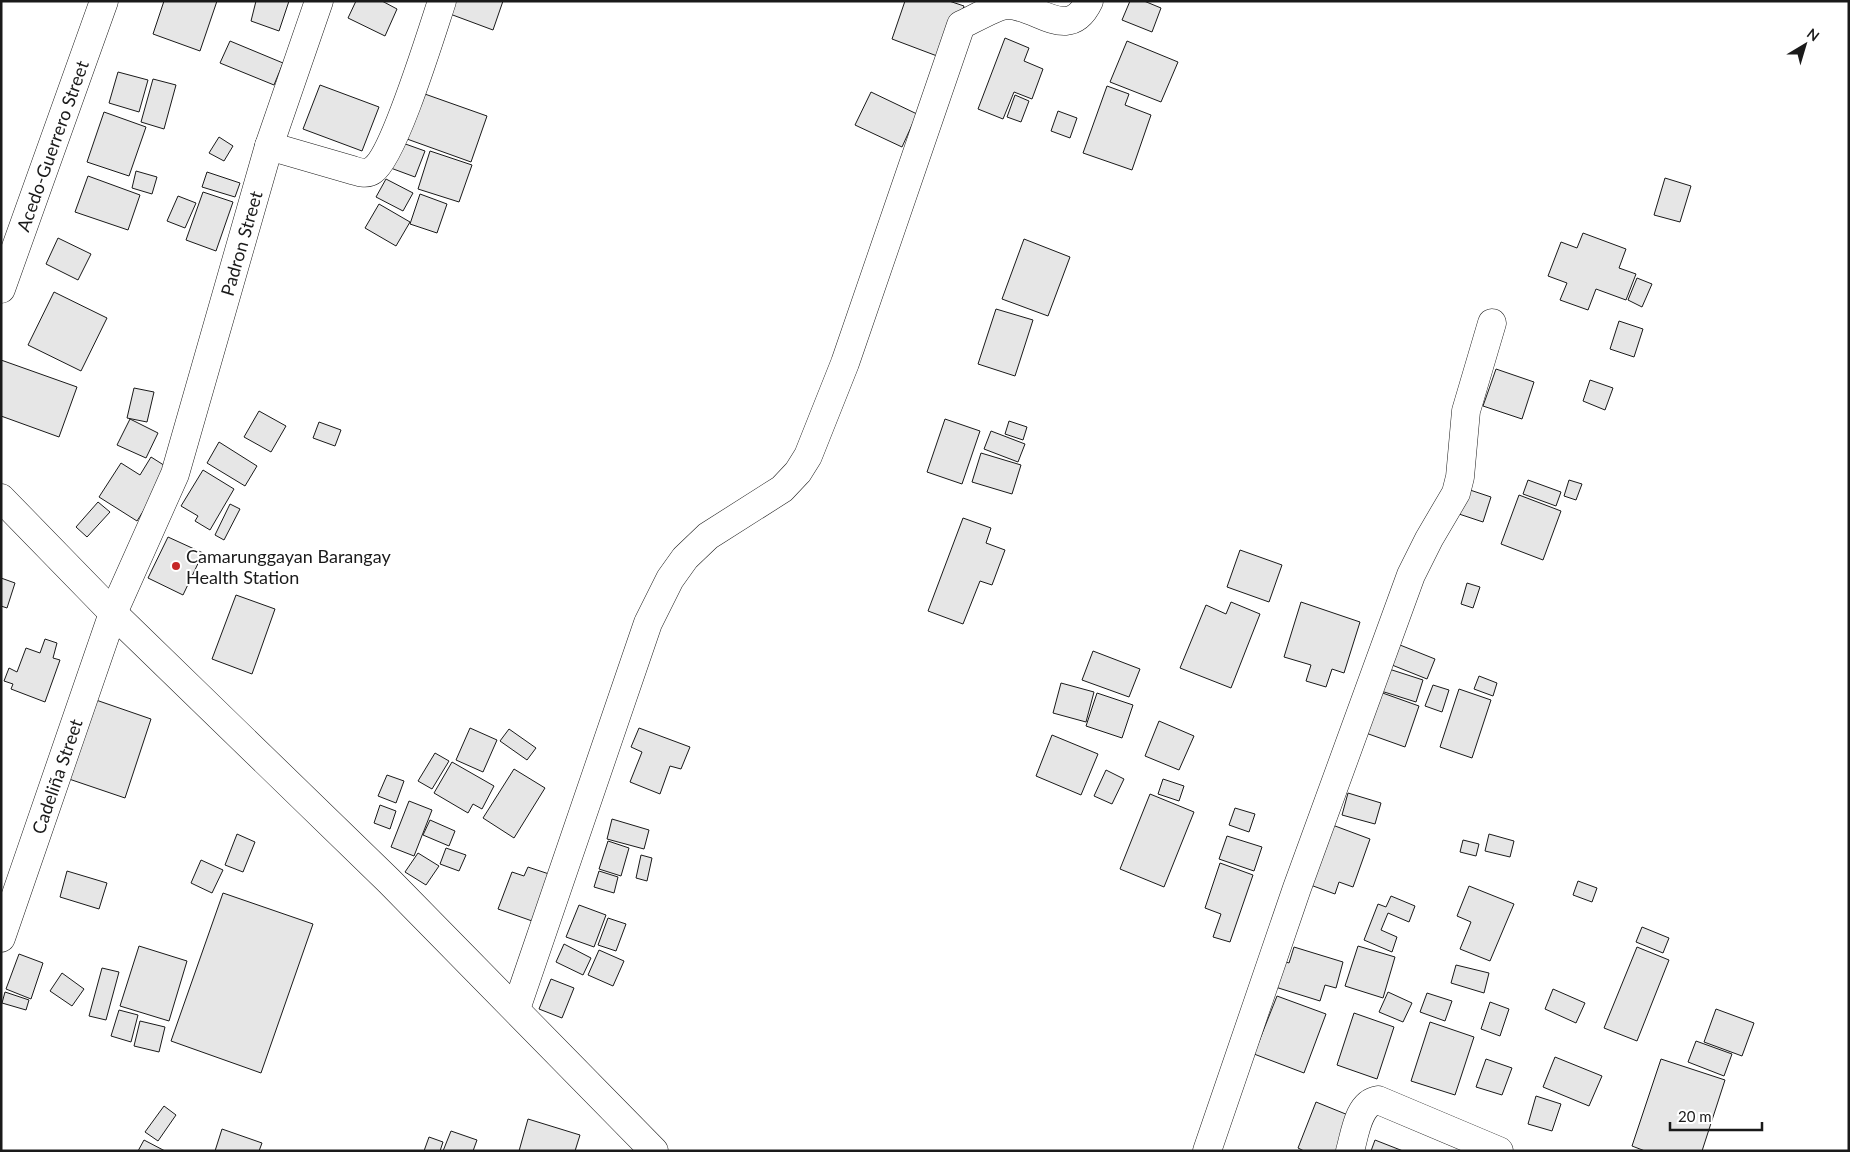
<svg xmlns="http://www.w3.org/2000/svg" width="1850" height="1152" viewBox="0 0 1850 1152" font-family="Lato,sans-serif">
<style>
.building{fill:#e6e6e6;stroke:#1a1a1a}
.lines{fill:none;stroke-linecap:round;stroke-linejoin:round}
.minor-casing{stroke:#1a1a1a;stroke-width:29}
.minor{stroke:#fff;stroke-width:28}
.poi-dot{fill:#c62828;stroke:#fff;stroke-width:2}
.labels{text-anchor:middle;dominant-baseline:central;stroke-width:4;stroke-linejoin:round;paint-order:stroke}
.street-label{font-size:18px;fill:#1a1a1a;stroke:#fff}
.poi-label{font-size:18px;fill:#1a1a1a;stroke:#fff;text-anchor:start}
</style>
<rect width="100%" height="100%" fill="#fff"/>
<g class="building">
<polygon points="164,1 217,1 200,51 153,34"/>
<polygon points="256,1 289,1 279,31 251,21"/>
<polygon points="356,1 382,1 397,9 385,36 348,18"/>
<polygon points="454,1 503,1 493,30 450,14"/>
<polygon points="905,1 949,1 964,6 945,59 892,39"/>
<polygon points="1130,1 1144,1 1161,8 1152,32 1122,20"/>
<polygon points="1005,38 1029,48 1024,61 1043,69 1032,99 1014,92 1003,119 978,109"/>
<polygon points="230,41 283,63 274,85 220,63"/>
<polygon points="1127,41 1178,62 1161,102 1110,82"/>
<polygon points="118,72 148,80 139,112 109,103"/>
<polygon points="153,79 176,85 164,129 141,122"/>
<polygon points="320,85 379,107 362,151 303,129"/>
<polygon points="1107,86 1129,94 1125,105 1151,115 1132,170 1083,153"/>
<polygon points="871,92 917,114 902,147 855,125"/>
<polygon points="422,93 487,116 471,162 407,139"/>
<polygon points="1015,95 1029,101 1021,122 1007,117"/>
<polygon points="1058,111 1077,118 1070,138 1051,131"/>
<polygon points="104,112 146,127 129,176 87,162"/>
<polygon points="219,137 233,146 224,161 209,153"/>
<polygon points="397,141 425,151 415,177 388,167"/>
<polygon points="430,151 472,165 459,202 418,189"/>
<polygon points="136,171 157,177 152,194 132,188"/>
<polygon points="207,172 240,183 235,197 202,187"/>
<polygon points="88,176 140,195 128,230 75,212"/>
<polygon points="1665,178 1691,186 1680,222 1654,215"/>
<polygon points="386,179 413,193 403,211 376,197"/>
<polygon points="203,192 233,202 216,251 186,240"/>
<polygon points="420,194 447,204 437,233 410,224"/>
<polygon points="178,196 196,203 185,228 167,221"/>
<polygon points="379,204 410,222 396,246 365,228"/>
<polygon points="1583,233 1626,249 1619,268 1636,274 1626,300 1596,289 1588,310 1560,300 1567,283 1548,276 1561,242 1577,248"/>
<polygon points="58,238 91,254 78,280 46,264"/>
<polygon points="1024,239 1070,257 1048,316 1002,299"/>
<polygon points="1637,278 1652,284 1642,307 1628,300"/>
<polygon points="54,292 107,318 81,371 28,345"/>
<polygon points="996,309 1033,320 1015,376 978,364"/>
<polygon points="1619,321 1643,329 1634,357 1610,349"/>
<polygon points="1,360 77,387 59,437 1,416"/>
<polygon points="1496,369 1534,382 1522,419 1483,406"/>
<polygon points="1590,380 1613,388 1605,410 1583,401"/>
<polygon points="134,388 154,392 147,422 127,418"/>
<polygon points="259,411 286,426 271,452 244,437"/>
<polygon points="130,419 158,433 146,458 117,445"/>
<polygon points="945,419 980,431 962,484 927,472"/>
<polygon points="1009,421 1027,427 1023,440 1005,434"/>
<polygon points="319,422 341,430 335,446 313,438"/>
<polygon points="991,431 1025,444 1018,462 984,449"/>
<polygon points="219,442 257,466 245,486 207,463"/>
<polygon points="981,453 1021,465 1012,494 972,482"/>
<polygon points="151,457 170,469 137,521 99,497 121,463 140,475"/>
<polygon points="203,470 234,489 210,530 195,521 198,516 181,506"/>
<polygon points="1528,480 1561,492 1556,506 1523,494"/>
<polygon points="1569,480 1582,484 1576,500 1564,496"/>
<polygon points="1464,488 1491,497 1483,522 1456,513"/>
<polygon points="1519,495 1561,511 1543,560 1501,544"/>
<polygon points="98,502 110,512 87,537 76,527"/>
<polygon points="230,504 240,509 224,540 215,535"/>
<polygon points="963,518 991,528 986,543 1005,550 992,585 980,581 963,624 928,611"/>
<polygon points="168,537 203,553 183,595 148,578"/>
<polygon points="1240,550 1282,565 1269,602 1227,587"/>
<polygon points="1,578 15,583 7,608 1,606"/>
<polygon points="1467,583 1480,587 1473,608 1461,604"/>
<polygon points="236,595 275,609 252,674 212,659"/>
<polygon points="1231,602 1260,614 1231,688 1180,668 1206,605 1226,614"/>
<polygon points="1301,602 1360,622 1344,673 1332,669 1326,687 1306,681 1311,665 1284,657"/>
<polygon points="45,639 57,643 53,658 60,660 45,702 11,689 13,684 4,681 9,668 17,672 26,648 40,653"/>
<polygon points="1395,643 1435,659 1427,679 1387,663"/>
<polygon points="1093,651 1140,669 1129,697 1082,680"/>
<polygon points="1389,669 1423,680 1416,702 1381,691"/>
<polygon points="1479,676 1497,683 1493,696 1474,689"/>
<polygon points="1061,683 1094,692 1086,722 1053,713"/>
<polygon points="1433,685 1449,690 1442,712 1425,706"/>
<polygon points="1459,689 1491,700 1472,758 1440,747"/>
<polygon points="1377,691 1419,706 1405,747 1363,732"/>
<polygon points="1097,693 1133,705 1122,738 1086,726"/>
<polygon points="96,700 151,719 125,798 69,779"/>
<polygon points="1159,721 1194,736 1179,770 1145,756"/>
<polygon points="470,728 497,740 483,772 456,760"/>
<polygon points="639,728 690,747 681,769 670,766 660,794 630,782 642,752 631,747"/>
<polygon points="509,729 536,748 527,760 500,741"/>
<polygon points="1052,735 1098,754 1081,795 1036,776"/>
<polygon points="435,753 449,761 432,789 418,781"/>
<polygon points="452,762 494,786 482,809 473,804 468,813 434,793"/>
<polygon points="514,769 545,788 514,838 483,818"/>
<polygon points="1106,770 1124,779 1112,804 1094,796"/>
<polygon points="387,775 404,781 396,803 378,796"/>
<polygon points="1163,779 1184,786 1179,801 1158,794"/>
<polygon points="1348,793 1381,803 1375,824 1342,815"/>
<polygon points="1150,794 1194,812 1164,887 1120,869"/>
<polygon points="409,801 432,810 414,856 391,847"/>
<polygon points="380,805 396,811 390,829 374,823"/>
<polygon points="1235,808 1255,814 1249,832 1229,825"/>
<polygon points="612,819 649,830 644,849 607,839"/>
<polygon points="430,820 455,831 449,846 423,835"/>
<polygon points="1327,823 1370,839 1353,887 1339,882 1335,894 1305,883"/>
<polygon points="237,834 255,842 243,872 225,865"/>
<polygon points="1489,834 1514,841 1510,857 1485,851"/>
<polygon points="1227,836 1262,847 1254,871 1219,859"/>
<polygon points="1463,840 1479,844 1476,856 1460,852"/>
<polygon points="608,841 629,848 621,876 599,869"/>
<polygon points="446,848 466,855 459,871 440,864"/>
<polygon points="418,853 439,866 426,885 405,872"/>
<polygon points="641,855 652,858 647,881 636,878"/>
<polygon points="201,860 223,870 212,893 191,883"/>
<polygon points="1220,863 1253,875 1230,942 1213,937 1221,914 1205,908"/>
<polygon points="528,867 552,875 535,922 498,909 512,872 524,876"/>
<polygon points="67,871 107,883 99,909 60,897"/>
<polygon points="599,871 618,877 614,893 594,887"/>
<polygon points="1578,881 1597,888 1592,902 1573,895"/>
<polygon points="1469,886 1514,904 1490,961 1460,949 1471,922 1457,916"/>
<polygon points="223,893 313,924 261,1073 171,1041"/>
<polygon points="1391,896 1415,906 1409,922 1388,913 1381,930 1397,937 1392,952 1364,940 1378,904 1386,907"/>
<polygon points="579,905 606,915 594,947 566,937"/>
<polygon points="608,918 626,924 616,951 598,945"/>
<polygon points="1642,927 1669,938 1663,953 1636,942"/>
<polygon points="564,944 591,958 583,975 556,962"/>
<polygon points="139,946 187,961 169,1021 120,1006"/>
<polygon points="1358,946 1395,957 1383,998 1345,986"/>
<polygon points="1294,947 1343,962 1336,988 1325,985 1320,1001 1272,986 1281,960 1289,963"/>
<polygon points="1637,947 1669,960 1637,1041 1604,1028"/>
<polygon points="599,950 624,961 613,986 588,975"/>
<polygon points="19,954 43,963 31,999 6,989"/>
<polygon points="1456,965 1489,973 1484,993 1451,983"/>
<polygon points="102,968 119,972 106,1020 89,1016"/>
<polygon points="62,973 84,989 72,1006 50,991"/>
<polygon points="551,979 574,988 562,1018 539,1009"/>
<polygon points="1553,989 1585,1003 1576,1023 1545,1009"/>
<polygon points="5,992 29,1000 26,1010 2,1003"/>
<polygon points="1388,992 1412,1003 1403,1022 1379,1012"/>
<polygon points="1427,993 1452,1001 1445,1021 1420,1012"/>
<polygon points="1277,996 1326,1014 1304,1073 1254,1054"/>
<polygon points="1490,1002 1509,1009 1500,1036 1481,1029"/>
<polygon points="1716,1009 1754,1023 1742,1056 1704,1042"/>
<polygon points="119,1010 138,1015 131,1042 111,1036"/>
<polygon points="1354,1013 1394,1027 1377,1079 1337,1065"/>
<polygon points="140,1021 165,1027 159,1052 134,1046"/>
<polygon points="1430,1022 1474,1037 1455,1095 1411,1081"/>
<polygon points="1696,1041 1732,1054 1724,1076 1688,1062"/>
<polygon points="1555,1057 1602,1076 1589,1106 1543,1087"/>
<polygon points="1486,1059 1512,1068 1502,1095 1476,1087"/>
<polygon points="1661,1059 1725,1080 1702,1151 1645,1151 1632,1146"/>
<polygon points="1536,1096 1561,1104 1552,1131 1528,1124"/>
<polygon points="1316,1102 1353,1117 1339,1151 1304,1151 1298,1148"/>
<polygon points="164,1106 176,1115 158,1141 145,1132"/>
<polygon points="528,1119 580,1135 575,1151 519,1151"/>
<polygon points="222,1129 262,1143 259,1151 215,1151"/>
<polygon points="451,1131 477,1140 473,1151 443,1151"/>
<polygon points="429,1137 443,1142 440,1151 424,1151"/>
<polygon points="144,1140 165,1151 138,1151"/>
<polygon points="1375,1140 1403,1151 1371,1151"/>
</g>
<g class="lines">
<defs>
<g id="minor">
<path d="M269,146L352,170C359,172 367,175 373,170C394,156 432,31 442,1"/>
<path id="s1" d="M1,289L104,1"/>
<polyline points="1,498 113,613 389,881 654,1151"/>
<path id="s2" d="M1,938L113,613L175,474L269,146L319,1"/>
<path d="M516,1009L648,623L670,579L685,558L708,536L782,489L798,472L808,456L845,363L961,25C972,20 998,5 1008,5C1039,6 1069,43 1089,1"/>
<polyline points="1207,1151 1297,888 1411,575 1429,539 1456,493 1460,477 1466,411 1492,323"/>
<path d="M1350,1151C1355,1134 1358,1103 1378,1100L1499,1151"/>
</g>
</defs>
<use href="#minor" class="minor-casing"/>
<use href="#minor" class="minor"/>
</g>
<circle class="poi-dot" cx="176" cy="566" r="5"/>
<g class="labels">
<g class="street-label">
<text stroke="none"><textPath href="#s1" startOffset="152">Acedo-Guerrero Street</textPath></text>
<text stroke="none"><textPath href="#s2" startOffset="736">Padron Street</textPath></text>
<text stroke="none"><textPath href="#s2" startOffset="171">Cadeliña Street</textPath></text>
</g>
<g class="poi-label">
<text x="186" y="556">Camarunggayan Barangay<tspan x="186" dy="21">Health Station</tspan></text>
</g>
</g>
<rect width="1850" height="1152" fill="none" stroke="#1a1a1a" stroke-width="5"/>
<g transform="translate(1805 45) rotate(38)" stroke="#ffffff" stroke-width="4" paint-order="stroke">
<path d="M0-4L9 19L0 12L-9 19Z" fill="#1a1a1a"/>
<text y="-8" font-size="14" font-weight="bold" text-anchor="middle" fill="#1a1a1a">N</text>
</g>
<path d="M1670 1122v8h92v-8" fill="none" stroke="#1a1a1a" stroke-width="2.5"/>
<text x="1678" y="1122" font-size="15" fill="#1a1a1a" stroke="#ffffff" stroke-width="4" paint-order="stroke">20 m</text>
</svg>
